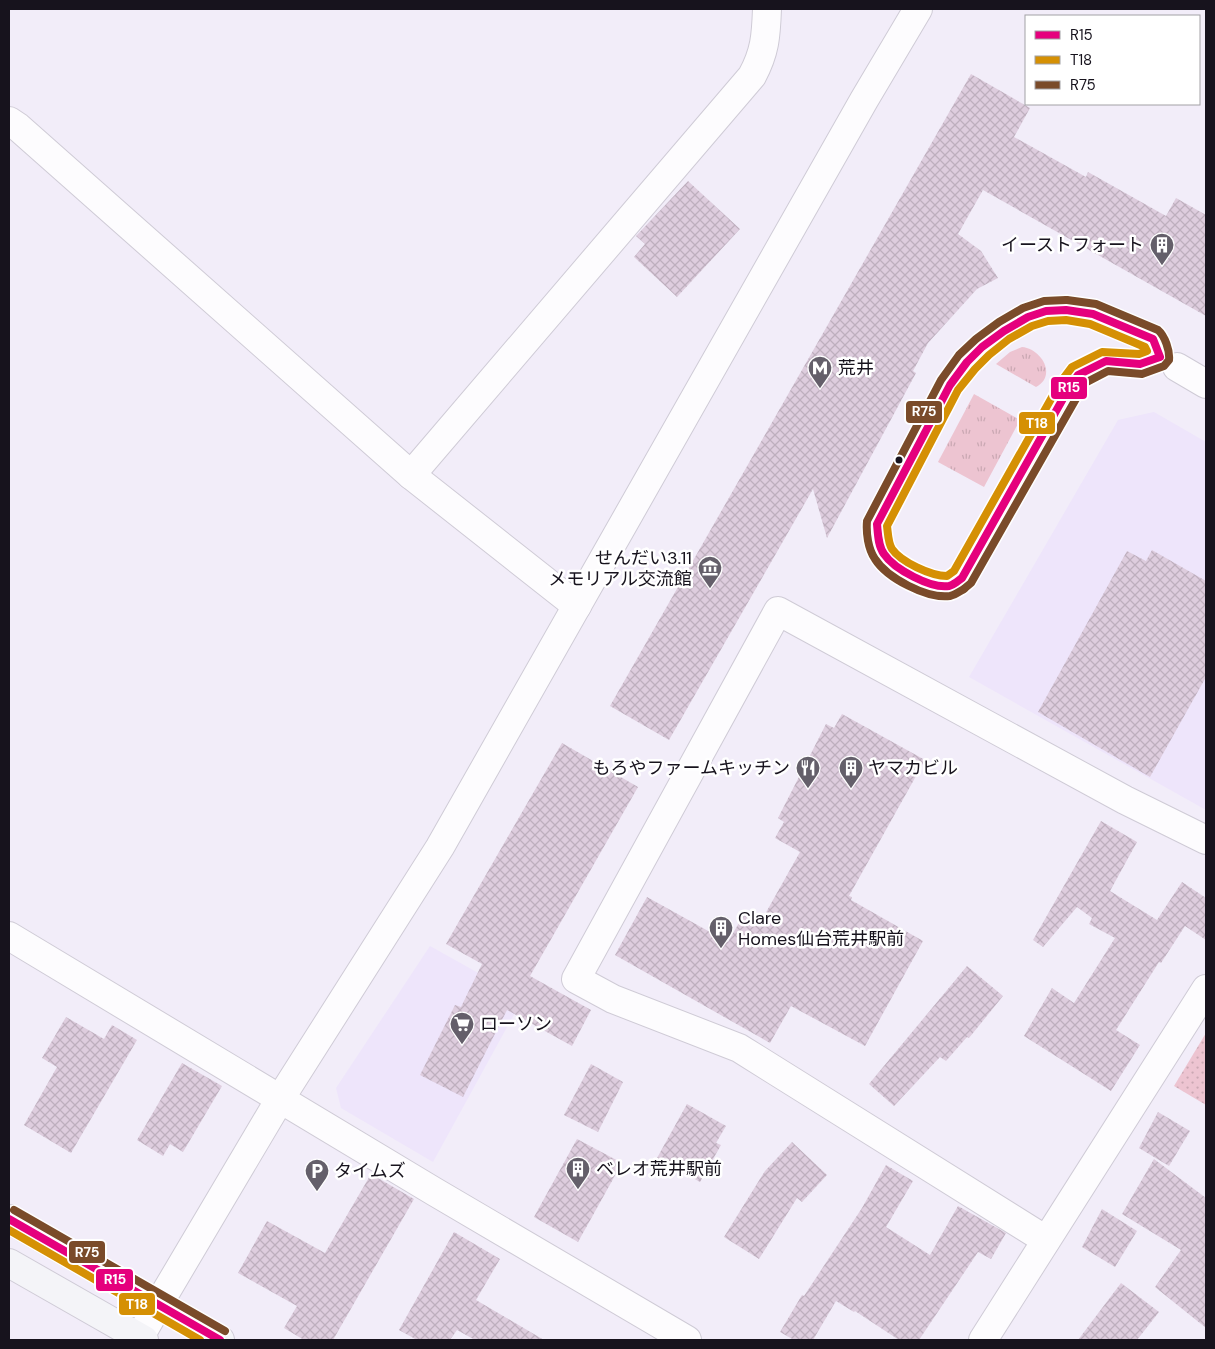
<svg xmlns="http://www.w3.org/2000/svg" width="1215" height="1349" viewBox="0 0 1215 1349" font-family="'DM Sans','Noto Sans JP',sans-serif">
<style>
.built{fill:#eee5fb}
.grass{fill:url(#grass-tufts)}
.park{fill:url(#park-dots)}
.building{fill:url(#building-cross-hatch)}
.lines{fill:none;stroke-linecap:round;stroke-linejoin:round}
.minor-casing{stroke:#cfcbd6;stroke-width:30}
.tertiary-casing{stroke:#cfcbd6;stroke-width:30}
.secondary-casing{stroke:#cfcbd6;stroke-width:30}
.minor{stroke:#fdfcfe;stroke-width:28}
.tertiary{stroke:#fdfcfe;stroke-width:28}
.secondary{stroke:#f4f4f8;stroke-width:28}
.bus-1-casing{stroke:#fff;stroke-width:11}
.bus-2-casing{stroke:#fff;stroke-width:11}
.bus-3-casing{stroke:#fff;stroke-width:11}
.bus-1{stroke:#e5007d;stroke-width:8}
.bus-2{stroke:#d59004;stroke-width:8}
.bus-3{stroke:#7a4b2a;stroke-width:8}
.bus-dot{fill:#17131d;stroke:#fff;stroke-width:2}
.labels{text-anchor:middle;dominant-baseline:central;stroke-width:5;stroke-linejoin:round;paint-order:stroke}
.poi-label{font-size:18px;fill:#17131d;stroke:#fff;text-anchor:start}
.line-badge{stroke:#fff;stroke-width:2}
.badge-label{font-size:14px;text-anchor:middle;font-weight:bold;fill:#fff}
</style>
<defs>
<pattern id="grass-tufts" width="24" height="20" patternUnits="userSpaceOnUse" patternTransform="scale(1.25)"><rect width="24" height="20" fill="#edc4d1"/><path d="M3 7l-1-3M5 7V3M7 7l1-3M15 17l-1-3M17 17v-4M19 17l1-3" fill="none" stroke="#caa8b3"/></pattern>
<pattern id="park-dots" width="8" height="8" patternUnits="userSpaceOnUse" patternTransform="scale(1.25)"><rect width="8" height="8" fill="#edc4d1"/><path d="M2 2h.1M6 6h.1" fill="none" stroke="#caa8b3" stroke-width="1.8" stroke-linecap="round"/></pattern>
<pattern id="building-cross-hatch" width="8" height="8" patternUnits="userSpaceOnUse" patternTransform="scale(1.25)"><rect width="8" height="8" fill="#decdde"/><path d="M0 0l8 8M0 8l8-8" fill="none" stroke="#beafbe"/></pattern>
</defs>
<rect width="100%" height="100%" fill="#f2edf9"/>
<g class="built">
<polygon points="1154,412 1206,442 1206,810 969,677 1118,420"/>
<polygon points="430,946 523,998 433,1162 341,1108 336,1088"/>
</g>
<g class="grass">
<path d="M1022,347C1042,349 1057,376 1036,387L996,364L1010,352Z"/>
<polygon points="974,394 1020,420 984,487 938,462"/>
</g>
<polygon class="park" points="1206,1033 1206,1105 1174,1086"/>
<g class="building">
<polygon points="971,74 1030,108 1014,137 1086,177 1088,172 1166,216 1176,198 1206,215 1206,316 983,190 958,234 981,251 998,278 977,289 928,343 913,371 916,373 827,538 813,489 669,740 610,706"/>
<polygon points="688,181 740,229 677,297 634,257 645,244 636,236"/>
<polygon points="1152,550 1206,581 1206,677 1150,777 1038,712 1127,551 1146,561"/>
<polygon points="842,714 925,760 849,896 852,897 851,900 923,941 865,1046 791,1006 770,1043 615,955 647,897 728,942 744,914 760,923 800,852 775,838 784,822 778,818 826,724 834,728"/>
<polygon points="562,743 638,787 530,976 591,1010 572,1046 507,1010 463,1097 420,1075 455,1005 461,1007 482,964 446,944"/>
<polygon points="1101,821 1137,842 1110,891 1157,920 1182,882 1206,898 1206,940 1185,926 1161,963 1159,962 1116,1030 1140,1045 1111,1091 1024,1036 1052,988 1074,1003 1115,938 1089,924 1092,918 1077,907 1043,947 1033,940"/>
<polygon points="967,966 1003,996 969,1038 967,1037 946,1061 940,1057 894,1106 869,1084"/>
<polygon points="66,1017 104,1039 112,1025 137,1040 71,1153 24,1125 57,1067 42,1058"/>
<polygon points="182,1063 222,1086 183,1152 170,1144 163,1156 137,1140"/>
<polygon points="591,1064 623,1082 598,1132 564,1115"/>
<polygon points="687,1104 726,1126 716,1143 721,1145 700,1182 657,1158"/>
<polygon points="1158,1112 1190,1131 1169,1166 1139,1148"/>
<polygon points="577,1139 622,1163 578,1242 534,1217"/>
<polygon points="792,1142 827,1175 802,1202 797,1198 759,1259 724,1237 765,1171"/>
<polygon points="1154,1159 1206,1198 1206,1328 1155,1287 1181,1250 1122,1214"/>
<polygon points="886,1165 913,1181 886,1227 930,1255 958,1206 1006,1233 991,1259 978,1252 919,1340 899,1340 855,1311 854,1312 836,1301 813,1340 794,1340 780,1332 802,1295 804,1296 862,1208"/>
<polygon points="371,1174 414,1199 333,1340 304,1340 284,1328 297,1306 238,1273 267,1221 325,1253"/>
<polygon points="1102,1209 1137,1231 1115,1267 1082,1247"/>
<polygon points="454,1232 500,1259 476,1300 544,1340 475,1340 457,1330 450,1340 417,1340 399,1330"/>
<polygon points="1121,1283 1159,1312 1137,1340 1078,1340"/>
</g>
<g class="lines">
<defs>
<g id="minor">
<polyline points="9,121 18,127 411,475 577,606"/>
<path d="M411,475L752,76C765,52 766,36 767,9"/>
<polyline points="9,936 435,1192 687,1340"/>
<polyline points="1046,1240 739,1048 613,999 576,979 778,611 1125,800 1206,840"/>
<polyline points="138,1340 158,1305"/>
<polyline points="983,1340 1206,989"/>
</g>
<g id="tertiary">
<polyline points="1177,367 1206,384"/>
<polyline points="158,1305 280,1099 440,847 864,100 918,9"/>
</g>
<g id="secondary">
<polyline points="9,1219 220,1340"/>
<polyline points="9,1263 144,1340"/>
</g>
</defs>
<use href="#minor" class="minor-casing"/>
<use href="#tertiary" class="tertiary-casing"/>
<use href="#secondary" class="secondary-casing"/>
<use href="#minor" class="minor"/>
<use href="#tertiary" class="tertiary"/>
<use href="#secondary" class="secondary"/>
<defs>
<g id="bus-1">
<path d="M1066,310L1093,314L1153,339L1160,357L1140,364L1106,361L1078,375L1069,388L962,578C958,581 954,585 949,586C931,589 894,569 884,554C878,546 878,534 877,524L950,385L967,362L982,347L1004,331L1028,317L1046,311Z"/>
<polyline points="9,1219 220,1340"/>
</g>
<g id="bus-2">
<path d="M1066,320L1090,324L1145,347L1147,351L1139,354L1102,352L1072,367L1060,383L954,571L947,576C931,576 901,562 892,549C888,543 888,533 887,526L958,390L975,369L989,355L1009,339L1032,326L1048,321Z"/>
<polyline points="9,1230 200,1340"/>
</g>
<g id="bus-3">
<path d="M965,588L971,583L1085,383L1108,371L1142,374L1164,366L1169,360C1170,351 1165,336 1158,330L1096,304L1067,300"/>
<path d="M964,589C959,592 955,595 950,596C927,599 887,578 875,559C868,549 866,533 867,521L941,380L959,355L976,339L999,322L1023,308L1044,301L1066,300"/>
<polyline points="14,1210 225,1331"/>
</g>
</defs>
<use href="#bus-1" class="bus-1-casing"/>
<use href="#bus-2" class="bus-2-casing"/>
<use href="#bus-3" class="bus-3-casing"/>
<use href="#bus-1" class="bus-1"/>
<use href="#bus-2" class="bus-2"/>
<use href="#bus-3" class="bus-3"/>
</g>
<defs>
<symbol id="building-pin" viewBox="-11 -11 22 30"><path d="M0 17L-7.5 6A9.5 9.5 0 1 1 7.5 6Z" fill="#645f6a" stroke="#fff"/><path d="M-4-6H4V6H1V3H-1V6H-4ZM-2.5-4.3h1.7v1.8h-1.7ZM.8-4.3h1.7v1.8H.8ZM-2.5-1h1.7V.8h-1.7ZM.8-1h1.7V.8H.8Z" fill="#fff"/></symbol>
<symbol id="metro-pin" viewBox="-11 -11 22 30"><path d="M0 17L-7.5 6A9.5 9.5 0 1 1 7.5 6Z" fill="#645f6a" stroke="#fff"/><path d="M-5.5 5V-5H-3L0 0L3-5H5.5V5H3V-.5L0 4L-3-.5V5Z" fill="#fff"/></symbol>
<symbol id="museum-pin" viewBox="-11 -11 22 30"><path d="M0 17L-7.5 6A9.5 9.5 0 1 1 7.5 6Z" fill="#645f6a" stroke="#fff"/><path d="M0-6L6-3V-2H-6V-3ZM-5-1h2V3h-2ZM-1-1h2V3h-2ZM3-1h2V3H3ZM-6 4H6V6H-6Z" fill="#fff"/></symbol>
<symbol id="restaurant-pin" viewBox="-11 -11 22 30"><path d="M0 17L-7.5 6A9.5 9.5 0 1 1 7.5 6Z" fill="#645f6a" stroke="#fff"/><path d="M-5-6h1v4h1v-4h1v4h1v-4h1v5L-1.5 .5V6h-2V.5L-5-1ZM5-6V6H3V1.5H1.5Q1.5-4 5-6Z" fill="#fff"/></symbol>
<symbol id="supermarket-pin" viewBox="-11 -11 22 30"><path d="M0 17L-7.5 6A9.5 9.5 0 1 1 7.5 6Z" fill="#645f6a" stroke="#fff"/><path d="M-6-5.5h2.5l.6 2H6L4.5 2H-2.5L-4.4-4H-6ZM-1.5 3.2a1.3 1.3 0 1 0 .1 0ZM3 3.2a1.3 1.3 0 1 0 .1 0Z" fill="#fff"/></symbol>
<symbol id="parking-pin" viewBox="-11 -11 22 30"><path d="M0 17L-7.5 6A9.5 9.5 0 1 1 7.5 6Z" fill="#645f6a" stroke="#fff"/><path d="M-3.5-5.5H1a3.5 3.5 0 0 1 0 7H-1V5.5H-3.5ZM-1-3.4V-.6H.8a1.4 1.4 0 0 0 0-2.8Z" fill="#fff"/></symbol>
</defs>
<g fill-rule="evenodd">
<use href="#building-pin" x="1148" y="231" width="28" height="38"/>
<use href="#metro-pin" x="806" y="354" width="28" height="38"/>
<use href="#museum-pin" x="696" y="554" width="28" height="38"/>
<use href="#restaurant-pin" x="794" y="754" width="28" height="38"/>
<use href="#building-pin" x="837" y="754" width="28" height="38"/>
<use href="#building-pin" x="707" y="914" width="28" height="38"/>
<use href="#supermarket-pin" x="448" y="1010" width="28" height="38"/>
<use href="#building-pin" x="564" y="1155" width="28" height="38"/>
<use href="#parking-pin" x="303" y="1157" width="28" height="38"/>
</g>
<circle class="bus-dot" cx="899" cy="460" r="4.5"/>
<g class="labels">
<g class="poi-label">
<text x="1144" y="245" text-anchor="end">イーストフォート</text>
<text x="838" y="368">荒井</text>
<text x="692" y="558" text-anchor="end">せんだい3.11<tspan x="692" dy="21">メモリアル交流館</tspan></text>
<text x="790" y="768" text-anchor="end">もろやファームキッチン</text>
<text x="868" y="768">ヤマカビル</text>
<text x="738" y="918">Clare<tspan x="738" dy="21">Homes仙台荒井駅前</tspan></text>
<text x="480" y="1024">ローソン</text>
<text x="596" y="1169">ベレオ荒井駅前</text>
<text x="334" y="1171">タイムズ</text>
</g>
</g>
<g class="line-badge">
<rect x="1050" y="376" width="38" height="24" rx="5" fill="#e5007d"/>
<rect x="905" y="400" width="38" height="24" rx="5" fill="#7a4b2a"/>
<rect x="1018" y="411" width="38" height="24" rx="5" fill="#d59004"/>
<rect x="68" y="1240" width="38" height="24" rx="5" fill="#7a4b2a"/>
<rect x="95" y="1268" width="39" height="24" rx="5" fill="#e5007d"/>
<rect x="118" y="1292" width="38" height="24" rx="5" fill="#d59004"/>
</g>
<g class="badge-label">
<text x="1069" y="392">R15</text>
<text x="924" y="416">R75</text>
<text x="1037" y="428">T18</text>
<text x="87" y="1257">R75</text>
<text x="115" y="1284">R15</text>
<text x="137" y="1309">T18</text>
</g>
<rect width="1215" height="1349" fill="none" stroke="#17131d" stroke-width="20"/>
<rect x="1025" y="15" width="175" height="90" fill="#ffffff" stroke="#a2a1a5"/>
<rect x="1035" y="31" width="25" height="8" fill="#e5007d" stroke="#a2a1a5"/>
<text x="1070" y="40" font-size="15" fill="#17131d">R15</text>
<rect x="1035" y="56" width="25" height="8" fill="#d59004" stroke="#a2a1a5"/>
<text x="1070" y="65" font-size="15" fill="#17131d">T18</text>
<rect x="1035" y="81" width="25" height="8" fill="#7a4b2a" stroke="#a2a1a5"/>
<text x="1070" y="90" font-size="15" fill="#17131d">R75</text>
</svg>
